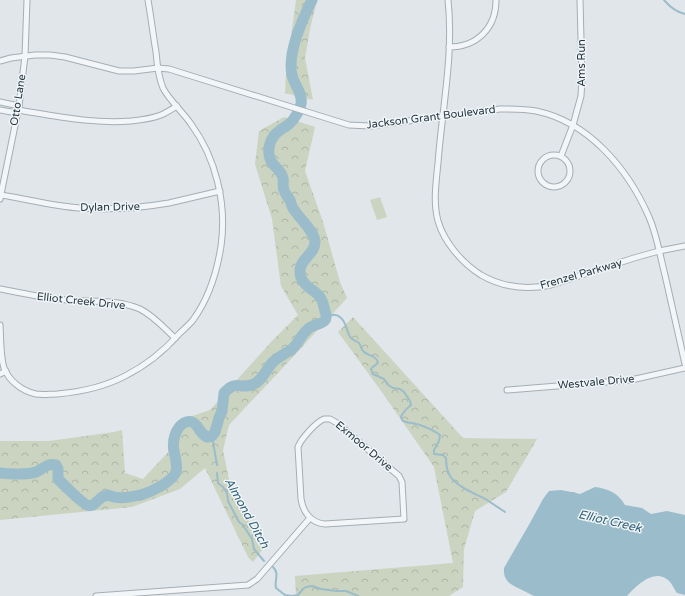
<svg xmlns="http://www.w3.org/2000/svg" width="685" height="596" viewBox="0 0 685 596" font-family="'Varela Round',sans-serif">
<style>
.forest{fill:url(#forest-crowns)}
.park{fill:#cad4c1}
.water{fill:#9bbdcb}
.lines{fill:none;stroke-linecap:round;stroke-linejoin:round}
.stream{stroke:#9bbdcb;stroke-width:2}
.river{stroke:#9bbdcb;stroke-width:11}
.street-casing{stroke:#a5aeb4;stroke-width:7}
.street{stroke:#f3f6f8;stroke-width:5}
.labels{text-anchor:middle;dominant-baseline:central;stroke-width:3;stroke-linejoin:round;paint-order:stroke}
.street-label{font-size:11px;fill:#283842;stroke:#f0f5f7}
.water-label{font-size:12px;font-style:italic;fill:#316177;stroke:#f0f5f7}
</style>
<defs>
<pattern id="forest-crowns" width="20" height="18" patternUnits="userSpaceOnUse"><rect width="20" height="18" fill="#cad4c1"/><path d="M2 6a3 3 0 1 1 6 0M12 15a3 3 0 1 1 6 0" fill="none" stroke="#aeb7a7"/></pattern>
</defs>
<rect width="100%" height="100%" fill="#e0e6ea"/>
<g class="forest">
<polygon points="296,0 317,0 310,29 305,58 313,100 285,93 286,73"/>
<polygon points="284,117 315,127 305,171 323,222 340,282 347,298 292,358 229,425 223,450 230,485 263,549 253,562 248,557 205,468 180,489 132,507 0,520 0,441 49,441 114,432 122,430 125,473 143,479 170,450 178,421 210,410 272,341 298,315 281,286 272,219 255,164 259,131"/>
<polygon points="353,317 463,438 537,439 506,492 475,511 464,549 463,587 449,596 296,596 295,576 453,563 434,467 379,388 338,332"/>
</g>
<polygon class="park" points="380,197 387,217 377,220 370,200"/>
<path class="water" d="M595,487C609,489 618,493 625,505L642,508L651,514L667,511L685,515V595L677,593C674,589 672,583 668,580C654,568 636,586 627,596H534C529,594 525,591 520,589C510,584 503,581 504,568L530,523L543,499L549,491L561,490L571,492H574L576,493L580,494Z"/>
<g class="lines">
<g class="stream">
<path d="M664,0C670,7 676,12 685,14"/>
<path d="M326,317C332,315 336,313 341,318C347,323 346,332 351,338C353,340 356,341 359,343C361,346 361,349 363,351C368,357 375,354 378,362C376,366 373,366 371,369L373,374L384,379L388,385L393,388L400,389L404,392L410,401L411,405C406,409 403,412 401,417C403,421 402,421 406,422C409,423 412,423 416,424C422,425 435,431 440,435L439,441L434,450V454L443,455L446,458C446,464 447,471 450,476C457,487 476,494 487,500C493,504 499,508 505,512"/>
<polyline points="212,436 217,465"/>
<polyline points="217,473 218,483 223,487 227,493 228,501 239,522 243,525 252,539 254,549 264,561"/>
<path d="M273,567C280,574 274,580 276,588L285,595L292,596L298,595L303,589L306,587L312,586L321,589L336,591H346L358,596"/>
</g>
<path class="river" d="M0,473C8,474 28,475 36,472C44,469 46,463 56,465L58,469V479C62,483 84,505 87,505C89,506 91,505 93,505L102,497L108,495C119,500 130,497 141,495C151,492 172,482 176,472C178,465 175,457 174,451C172,442 175,428 184,423C186,422 189,421 192,422C197,424 199,430 202,433C204,435 205,436 207,437L212,436L215,432L219,418L222,411L224,393C226,391 229,388 231,387C235,384 238,386 243,386C247,386 254,385 257,382C263,378 267,369 272,363C278,357 285,354 292,349C298,344 301,335 307,330C312,324 322,325 325,320C327,318 326,314 325,311C324,307 323,301 320,297C314,289 300,285 300,272C299,259 316,254 315,241C313,230 301,220 295,211C292,208 291,204 290,200C288,197 285,194 284,190C282,186 284,182 283,178C281,170 274,167 271,161C266,151 270,137 279,131C282,128 286,127 289,124C294,120 300,110 301,104C303,93 294,85 292,75C287,53 302,20 312,0"/>
<defs>
<g id="street">
<path d="M448,0C454,54 442,109 438,163C436,183 433,202 438,221C444,242 462,263 481,275C502,287 527,290 551,285L634,258L659,251L685,246"/>
<path d="M449,47C477,47 496,28 496,0"/>
<path d="M0,61L11,58L35,55H50L65,57L119,71H134L158,68L169,69L320,116L349,125L370,126L500,109C512,109 524,109 536,111C589,122 628,169 649,217C657,235 660,256 665,275C672,305 678,334 685,364"/>
<polyline points="0,102 19,106"/>
<polyline points="0,110 17,113"/>
<path d="M18,110C55,116 92,124 131,121C141,120 151,119 161,115C166,113 172,109 177,106"/>
<circle cx="554" cy="171" r="16"/>
<polyline points="561,156 573,125 581,96 582,79 580,0"/>
<path d="M1,195C27,199 53,206 80,208C109,210 140,208 169,203C186,199 203,195 220,191"/>
<polyline points="0,199 19,106 25,56 27,0"/>
<path d="M0,289C22,293 44,298 67,300C91,302 117,299 140,309C154,316 164,328 175,338"/>
<path d="M0,325C1,339 0,355 4,368C9,381 22,391 36,394C43,395 50,394 57,394C81,392 104,387 125,376C147,365 164,351 180,333C184,329 189,325 193,320C209,298 217,272 221,246C227,204 216,158 191,124C183,112 169,100 163,88C158,76 157,64 156,52C153,34 151,17 148,0"/>
<polyline points="0,374 6,371"/>
<polyline points="507,390 631,380 685,368"/>
<path d="M324,419H330L337,423L399,476L402,482L404,519L325,524C311,523 303,512 301,499L298,447C301,439 316,422 324,419Z"/>
<polyline points="96,596 248,585 257,579 310,518"/>
</g>
</defs>
<use href="#street" class="street-casing"/>
<use href="#street" class="street"/>
</g>
<g class="labels">
<g class="street-label">
<text transform="translate(581 63) rotate(-90)">Ams Run</text>
<text transform="translate(18 100) rotate(-81)">Otto Lane</text>
<text transform="translate(431 117) rotate(-7)">Jackson Grant Boulevard</text>
<text transform="translate(110 207) rotate(-1)">Dylan Drive</text>
<text transform="translate(581 274) rotate(-16)">Frenzel Parkway</text>
<text transform="translate(81 301) rotate(6)">Elliot Creek Drive</text>
<text transform="translate(596 382) rotate(-5)">Westvale Drive</text>
<text transform="translate(364 446) rotate(40)">Exmoor Drive</text>
</g>
<g class="water-label">
<text transform="translate(247 513) rotate(61)">Almond Ditch</text>
<text transform="translate(610 521) rotate(13)">Elliot Creek</text>
</g>
</g>
</svg>
